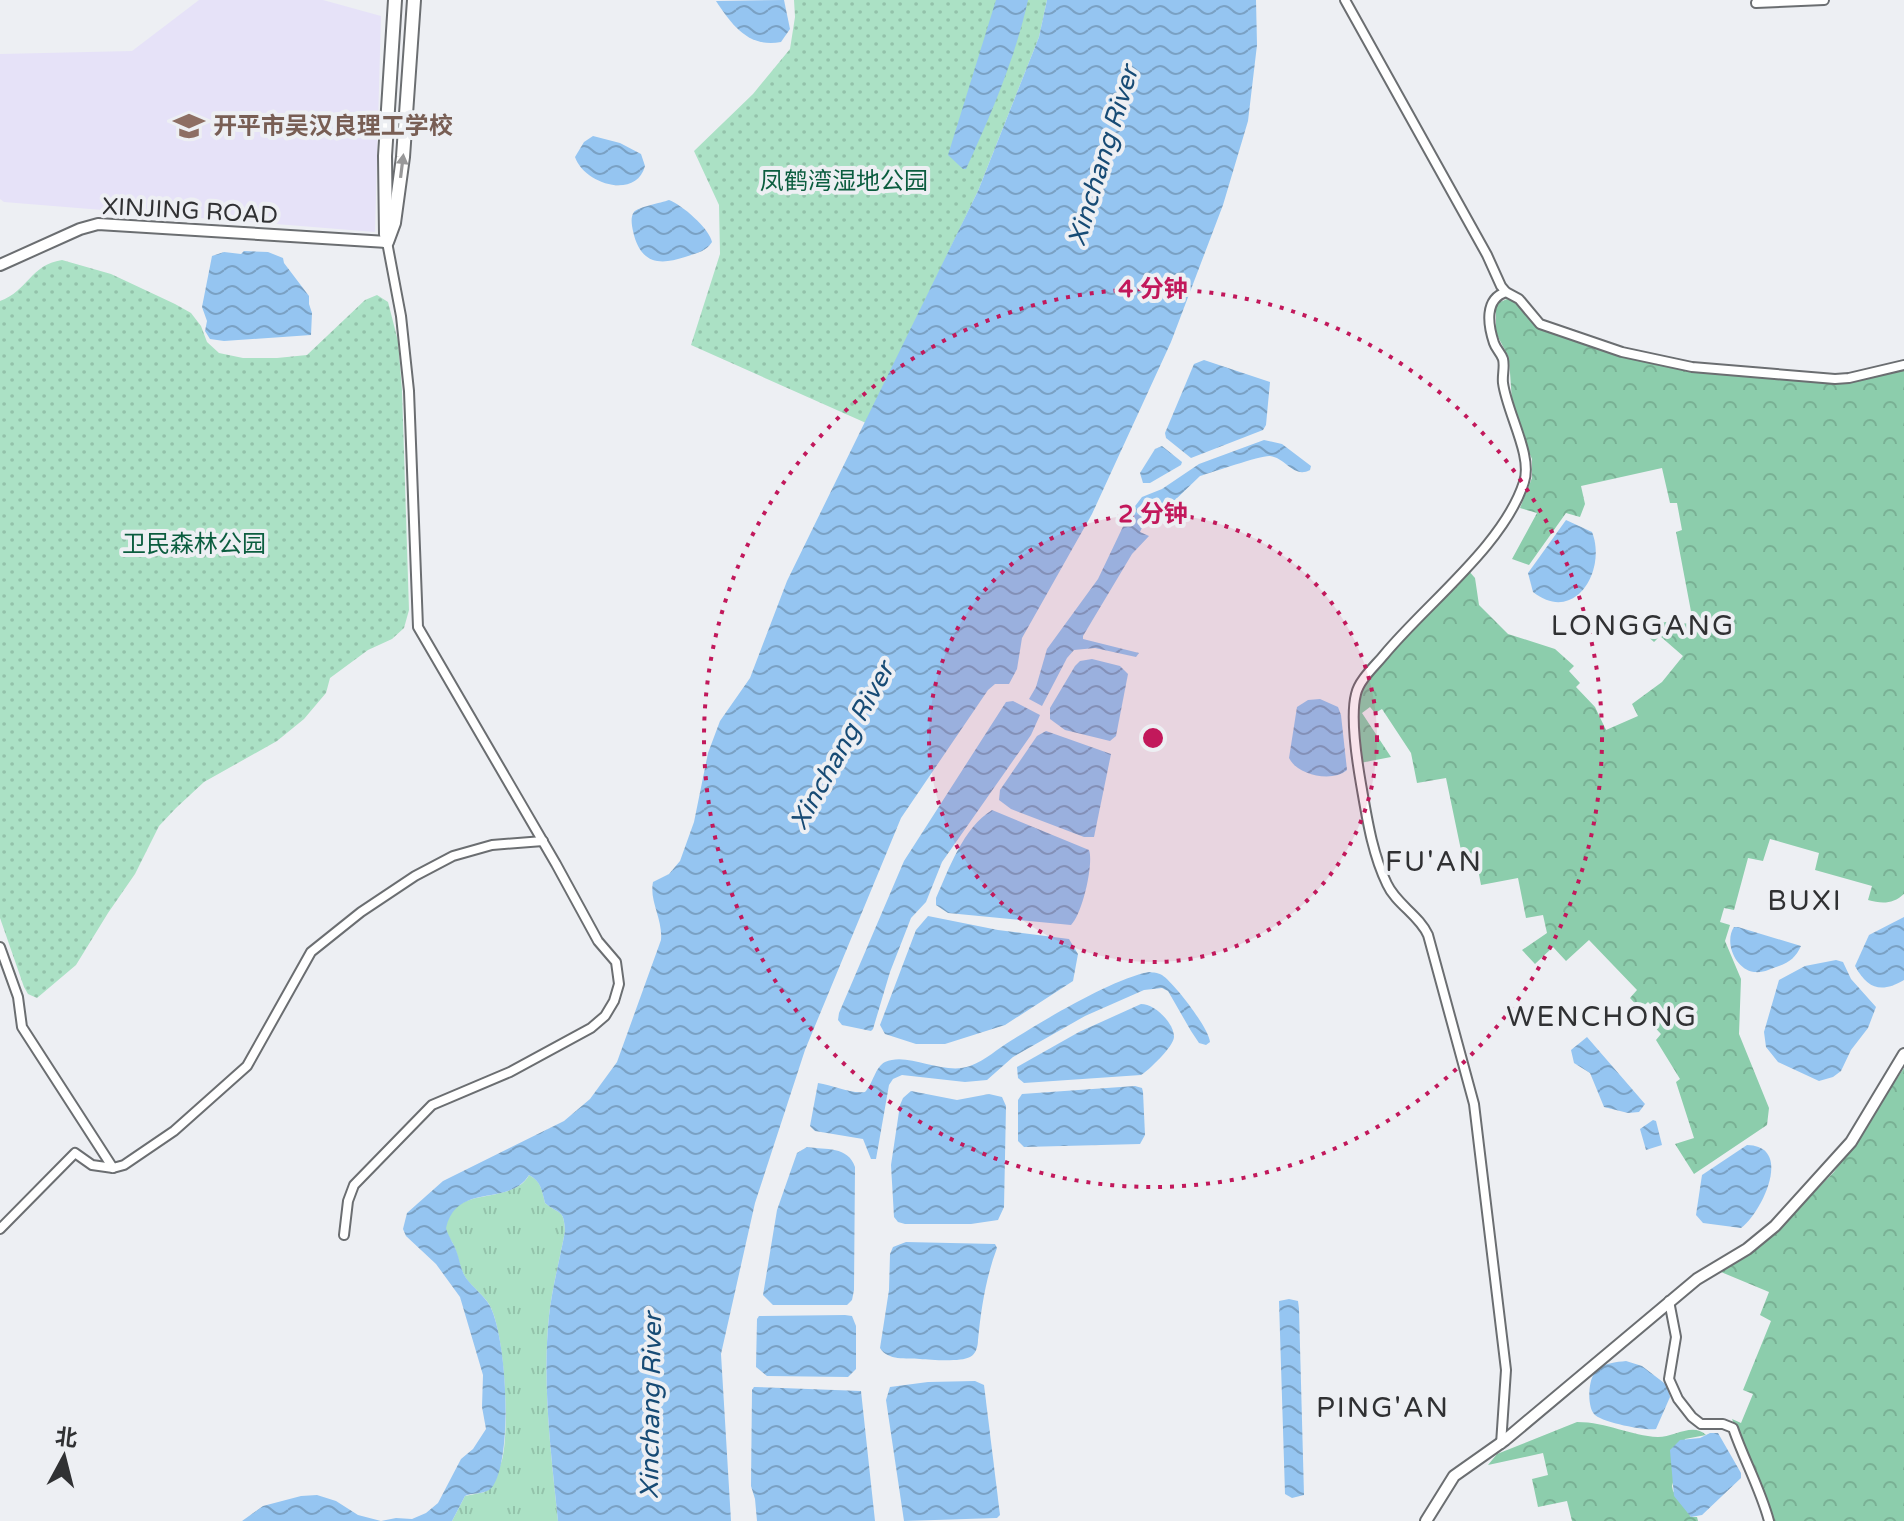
<svg xmlns="http://www.w3.org/2000/svg" width="1904" height="1521" viewBox="0 0 1904 1521" font-family="'Varela Round','Noto Sans SC',sans-serif">
<style>
.education{fill:#e6e2f8}
.grass{fill:url(#grass-tufts)}
.forest{fill:url(#forest-crowns)}
.park{fill:url(#park-dots)}
.water{fill:url(#water-waves)}
.lines{fill:none;stroke-linecap:round;stroke-linejoin:round}
.minor-casing{stroke:#6b6e71;stroke-width:12}
.tertiary-casing{stroke:#6b6e71;stroke-width:14}
.secondary-casing{stroke:#6b6e71;stroke-width:16}
.minor{stroke:#fff;stroke-width:8}
.tertiary{stroke:#fff;stroke-width:10}
.secondary{stroke:#fff;stroke-width:12}
.oneway{fill:#989899}
.ring{fill:none;stroke:#c2185b;stroke-width:4;stroke-dasharray:4 8}
.labels{text-anchor:middle;dominant-baseline:central;stroke-width:8;stroke-linejoin:round;paint-order:stroke}
.education-label{font-size:24px;font-weight:bold;fill:#785e54;stroke:#edeff3;text-anchor:start}
.park-label{font-size:24px;fill:#0b5d3f;stroke:#edeff3}
.street-label{font-size:24px;fill:#303133;stroke:#edeff3}
.water-label{font-size:26px;font-style:italic;fill:#174b75;stroke:#edeff3}
.quarter-label{font-size:28px;letter-spacing:2px;fill:#303133;stroke:#edeff3}
.centre{fill:#c2185b;stroke:#edeff3;stroke-width:4}
.ring-label{font-size:24px;text-anchor:middle;font-weight:bold;fill:#c2185b;stroke:#edeff3;stroke-width:8;stroke-linejoin:round;paint-order:stroke}
</style>
<defs>
<pattern id="grass-tufts" width="24" height="20" patternUnits="userSpaceOnUse" patternTransform="scale(2)"><rect width="24" height="20" fill="#abe1c5"/><path d="M3 7l-1-3M5 7V3M7 7l1-3M15 17l-1-3M17 17v-4M19 17l1-3" fill="none" stroke="#93c2aa"/></pattern>
<pattern id="forest-crowns" width="20" height="18" patternUnits="userSpaceOnUse" patternTransform="scale(2)"><rect width="20" height="18" fill="#8ccdac"/><path d="M2 6a3 3 0 1 1 6 0M12 15a3 3 0 1 1 6 0" fill="none" stroke="#79b094"/></pattern>
<pattern id="park-dots" width="8" height="8" patternUnits="userSpaceOnUse" patternTransform="scale(2)"><rect width="8" height="8" fill="#abe1c5"/><path d="M2 2h.1M6 6h.1" fill="none" stroke="#93c2aa" stroke-width="1.8" stroke-linecap="round"/></pattern>
<pattern id="water-waves" width="16" height="10" patternUnits="userSpaceOnUse" patternTransform="scale(2)"><rect width="16" height="10" fill="#95c5f1"/><path d="M0 5q4-4 8 0t8 0" fill="none" stroke="#7aa1c4"/></pattern>
</defs>
<rect width="100%" height="100%" fill="#edeff3"/>
<polygon class="education" points="199,0 323,0 381,16 375,232 4,202 0,199 0,54 132,51"/>
<path class="grass" d="M529,1175C541,1181 542,1190 545,1203C559,1215 564,1208 565,1231C560,1259 552,1288 549,1316C542,1384 551,1453 558,1521H452L465,1496L485,1492C491,1482 499,1471 502,1460C510,1429 505,1331 489,1304C483,1295 475,1289 468,1281C460,1271 459,1259 455,1248C452,1240 445,1234 446,1226C451,1184 513,1206 529,1175Z"/>
<g class="forest">
<path d="M1507,299L1518,302L1534,322L1548,331L1638,359L1847,382L1904,368V894C1893,904 1882,904 1868,900L1872,886L1815,870L1819,853L1770,839L1763,861L1748,858L1734,910L1724,908L1720,922L1730,925L1725,941L1741,979L1739,1034L1769,1108L1767,1125L1694,1174L1675,1144L1694,1138L1676,1082L1680,1079L1656,1040L1661,1034L1648,1020L1657,1011L1648,1002L1640,1009L1630,998L1637,990L1589,940L1566,961L1553,947L1535,964L1522,950L1547,933L1543,915L1526,918L1518,878L1481,885L1475,853L1462,855L1446,778L1417,783L1411,753L1382,709L1375,713L1370,707L1362,713L1391,757L1360,763L1358,700L1362,688L1403,637L1468,570L1475,578L1479,605L1508,634L1555,649L1574,666L1569,671L1580,683L1576,687L1595,707L1606,730L1638,716L1632,704L1662,682L1683,656L1660,636L1654,642L1645,634L1651,625L1676,620L1677,625L1693,622L1676,532L1682,530L1677,503H1670L1662,468L1581,486L1585,504L1580,517L1566,513L1529,565L1512,559L1537,513L1520,508L1532,478V459L1513,416L1509,358L1496,333V304Z"/>
<polygon points="1904,1068 1904,1521 1772,1521 1765,1496 1732,1419 1741,1423 1753,1394 1743,1390 1771,1321 1760,1315 1769,1292 1721,1272 1760,1247 1834,1172"/>
<path d="M1577,1422C1607,1422 1631,1436 1658,1437C1674,1437 1693,1422 1706,1435L1685,1439L1672,1486L1673,1491L1691,1517H1697L1698,1521H1572L1567,1501L1538,1507L1532,1479L1548,1475L1543,1453L1488,1465L1497,1454Z"/>
</g>
<g class="park">
<polygon points="794,0 1047,0 1039,37 978,191 866,423 691,345 720,254 719,205 694,151 753,94 790,49 795,17"/>
<path d="M62,260L111,274L175,304L191,313L201,326L207,342L219,353L243,358H277L307,355L365,300L377,295L388,302L398,341L402,390L409,610L404,628L392,639L368,650L330,678L326,693L304,719L277,741L204,782L176,808L159,826L135,874L108,913L76,965L37,998L28,994L24,987L0,918V301C28,291 30,265 62,260Z"/>
</g>
<g class="water">
<path d="M784,0L790,29L781,42C748,48 732,25 716,1Z"/>
<path d="M996,0H1028C1015,59 991,114 966,169H963L948,155Z"/>
<path d="M1047,0H1256L1257,45L1248,121L1223,205L1171,342L1092,514L1022,638L1017,669L1009,684H995L988,690L901,818L805,1050L755,1203L721,1354L731,1521H558C551,1453 542,1384 549,1316C552,1288 560,1259 565,1231C564,1208 559,1215 545,1203C542,1191 541,1181 529,1175C509,1208 457,1181 446,1228C448,1236 453,1242 456,1250C460,1260 460,1269 466,1278C473,1288 484,1295 490,1306C507,1339 513,1455 493,1486C487,1495 474,1492 465,1496L452,1521H242L263,1506L301,1496L317,1495L336,1501L358,1515L381,1521L396,1518L412,1519L426,1513L438,1503L461,1459L473,1449L486,1429L482,1407L483,1375L460,1297L436,1264L406,1236L403,1229L407,1213L443,1181L564,1121L590,1099L617,1062L661,940C663,919 649,901 653,882L669,874L680,861L694,822L708,753L720,721L750,678L787,581L978,191L1039,37Z"/>
<path d="M593,136L620,143L641,154L645,166C636,200 584,184 575,157L584,142Z"/>
<path d="M669,200C681,204 710,229 712,242C706,252 696,253 685,257C658,266 640,263 633,231C632,226 630,217 634,212C638,207 661,203 669,200Z"/>
<polygon points="244,251 268,252 283,258 284,263 309,296 309,304 312,313 311,335 224,341 210,339 205,331 207,321 202,307 212,256 224,252 241,254"/>
<polygon points="1204,360 1270,382 1266,425 1263,430 1191,458 1166,438 1165,433 1194,364"/>
<path d="M1264,440L1282,444L1311,466L1310,470C1294,479 1286,458 1270,456C1262,455 1213,472 1200,476L1174,501L1145,521L1140,532L1149,536L1132,554L1083,636V639L1139,653L1136,657L1095,648L1074,650L1067,658L1042,706L1029,699L1036,687L1047,649L1098,579L1129,514L1142,497L1162,489L1199,464Z"/>
<polygon points="1162,446 1182,462 1181,465 1150,483 1143,483 1140,473 1155,449"/>
<path d="M1566,520L1592,532C1607,570 1575,625 1533,592L1528,573Z"/>
<polygon points="1092,659 1120,666 1128,674 1116,736 1110,741 1065,730 1050,719 1050,708 1075,666 1080,661"/>
<path d="M1320,699L1338,707L1341,715L1347,770C1332,783 1297,775 1289,758L1297,707L1308,700Z"/>
<polygon points="1013,701 1040,715 1031,735 942,862 926,902 911,918 890,972 873,1029 871,1031 842,1025 838,1020 839,1013 904,861 1006,702"/>
<polygon points="1046,731 1111,754 1094,837 1084,837 1011,809 999,800 1000,790 1037,736"/>
<path d="M992,810L1089,850C1094,864 1082,915 1071,925L948,913L936,905V898C949,869 963,828 992,810Z"/>
<polygon points="928,916 998,930 1069,939 1078,954 1073,981 1005,1025 945,1044 916,1044 885,1034 880,1025 916,930"/>
<path d="M1904,917V980C1882,993 1868,990 1855,966L1869,935Z"/>
<path d="M1734,927H1738L1801,946C1796,957 1790,962 1779,966C1770,969 1764,973 1754,972C1735,969 1724,942 1734,927Z"/>
<polygon points="1836,960 1843,962 1851,979 1876,1007 1868,1028 1851,1050 1841,1071 1833,1077 1819,1081 1778,1062 1766,1047 1764,1032 1779,980 1805,966"/>
<path d="M1149,972C1155,973 1156,972 1162,975C1174,983 1209,1028 1210,1042L1206,1045L1199,1043L1191,1031L1168,991L1162,988L1144,990L1085,1016L1013,1057L987,1080L965,1082L902,1075L893,1079L889,1085L876,1159H871L863,1139L815,1131L810,1126L818,1083C833,1085 850,1094 865,1092C873,1084 875,1067 885,1062C908,1051 943,1076 970,1066C986,1060 997,1049 1012,1040C1046,1019 1112,979 1149,972Z"/>
<path d="M1141,1004C1155,1004 1174,1023 1174,1037C1174,1046 1148,1071 1141,1075L1024,1083L1018,1078L1017,1067L1079,1032Z"/>
<polygon points="1587,1037 1645,1104 1639,1112 1628,1113 1604,1107 1590,1073 1574,1063 1571,1050"/>
<polygon points="1135,1086 1142,1088 1143,1092 1145,1135 1140,1144 1024,1147 1018,1141 1018,1100 1022,1094"/>
<polygon points="911,1091 957,1100 989,1094 1002,1097 1006,1106 1004,1207 998,1220 971,1224 905,1224 898,1222 894,1217 891,1165 900,1105 903,1098"/>
<polygon points="1653,1120 1656,1121 1662,1145 1646,1150 1640,1129"/>
<path d="M1747,1145C1794,1146 1762,1212 1741,1228L1703,1223L1696,1215L1702,1175Z"/>
<path d="M807,1147C826,1150 848,1146 855,1167L854,1290L852,1300L847,1305H773L763,1295L777,1210L797,1153Z"/>
<path d="M906,1242L995,1244L997,1248C986,1277 981,1309 978,1340C978,1346 976,1354 970,1357C961,1362 932,1360 920,1359C906,1358 888,1361 880,1348L889,1290L890,1254L893,1247Z"/>
<polygon points="1289,1299 1298,1301 1299,1309 1304,1495 1292,1498 1285,1494 1279,1301"/>
<polygon points="845,1315 852,1316 856,1326 856,1369 848,1377 767,1376 756,1367 757,1319 759,1316"/>
<path d="M1626,1361L1642,1366L1668,1386L1670,1397L1656,1429C1645,1431 1600,1422 1594,1414C1587,1405 1588,1379 1596,1371C1602,1363 1617,1362 1626,1361Z"/>
<polygon points="975,1381 984,1385 1000,1515 997,1518 904,1521 886,1400 890,1387 928,1382"/>
<polygon points="754,1387 861,1391 875,1521 757,1521 755,1499 751,1486 752,1390"/>
<polygon points="1710,1433 1718,1433 1741,1473 1741,1478 1702,1515 1691,1517 1674,1496 1670,1450 1680,1440 1700,1438"/>
</g>
<g class="lines">
<defs>
<g id="minor">
<polyline points="1345,0 1487,255 1501,286 1506,292 1519,299 1540,324 1622,352 1692,367 1835,379 1849,378 1904,365"/>
<polyline points="1756,3 1824,0"/>
<polyline points="0,947 18,997 22,1027 113,1168"/>
<polyline points="0,1229 75,1153 92,1165 113,1168 124,1165 174,1131 247,1066 311,952 361,912 415,876 453,856 492,845 543,841"/>
<polyline points="344,1235 348,1201 354,1185 432,1105 510,1072 591,1028 605,1016 614,1001 619,984 616,962 598,941 556,864 418,627 409,391 401,316 387,242"/>
<path d="M1669,1301L1676,1337L1669,1379L1678,1399L1692,1417L1701,1424H1723L1733,1428C1744,1460 1760,1488 1769,1521"/>
<path d="M1501,1444L1506,1370L1474,1104L1428,935C1419,915 1396,904 1387,884C1372,853 1367,818 1361,784C1357,761 1350,717 1356,694C1359,680 1375,666 1384,655C1426,604 1504,545 1524,482C1533,456 1507,413 1503,383C1502,375 1505,367 1503,359C1501,353 1496,349 1494,343C1488,325 1484,299 1506,292"/>
</g>
<g id="tertiary">
<polyline points="0,265 80,229 98,224 387,242"/>
<polyline points="1426,1521 1454,1476 1505,1440 1697,1279 1747,1249 1775,1226 1851,1142 1904,1054"/>
</g>
<g id="secondary">
<polyline points="386,235 385,156 395,0"/>
<polyline points="387,242 394,223 403,157 414,0"/>
</g>
</defs>
<use href="#minor" class="minor-casing"/>
<use href="#tertiary" class="tertiary-casing"/>
<use href="#secondary" class="secondary-casing"/>
<use href="#minor" class="minor"/>
<use href="#tertiary" class="tertiary"/>
<use href="#secondary" class="secondary"/>
</g>
<defs><path id="oneway-solid" d="M-6-.8H1V-3.2L6.5 0L1 3.2V.8H-6Z" transform="scale(2)"/></defs>
<use class="oneway" href="#oneway-solid" transform="translate(402 166) rotate(-83)"/>
<circle cx="1153" cy="738" r="224" fill="#c2185b" fill-opacity=".12"/>
<g class="ring">
<circle cx="1153" cy="738" r="224"/>
<circle cx="1153" cy="738" r="449"/>
</g>
<defs>
<symbol id="school-bare" viewBox="-9 -9 18 18"><path d="M0-5L7-2L0 1L-7-2ZM-4 1L0 2.5L4 1V4Q0 6-4 4Z" fill="#8d6e63" stroke="#edeff3" stroke-width="2.5" paint-order="stroke"/></symbol>
</defs>
<g fill-rule="evenodd">
<use href="#school-bare" x="167" y="104" width="44" height="44"/>
</g>
<g class="labels">
<g class="education-label">
<text x="213" y="126">开平市吴汉良理工学校</text>
</g>
<g class="park-label">
<text x="844" y="181">凤鹤湾湿地公园</text>
<text x="194" y="544">卫民森林公园</text>
</g>
<g class="street-label">
<text transform="translate(190 211) rotate(3)">XINJING ROAD</text>
</g>
<g class="water-label">
<text transform="translate(1103 156) rotate(-73)">Xinchang River</text>
<text transform="translate(842 746) rotate(-61)">Xinchang River</text>
<text transform="translate(651 1406) rotate(-89)">Xinchang River</text>
</g>
<g class="quarter-label">
<text x="1643" y="626">LONGGANG</text>
<text x="1434" y="862">FU'AN</text>
<text x="1805" y="901">BUXI</text>
<text x="1602" y="1017">WENCHONG</text>
<text x="1383" y="1408">PING'AN</text>
</g>
</g>
<circle cx="1153" cy="738" r="12" class="centre"/>
<g class="ring-label">
<text x="1153" y="297">4 分钟</text>
<text x="1153" y="522">2 分钟</text>
</g>
<g transform="translate(64 1457) rotate(7)" stroke="#edeff3" stroke-width="6" paint-order="stroke">
<path d="M0-6L14 30L0 20L-14 30Z" fill="#303133"/>
<text y="-12" font-size="22" font-weight="bold" text-anchor="middle" fill="#303133">北</text>
</g>
</svg>
